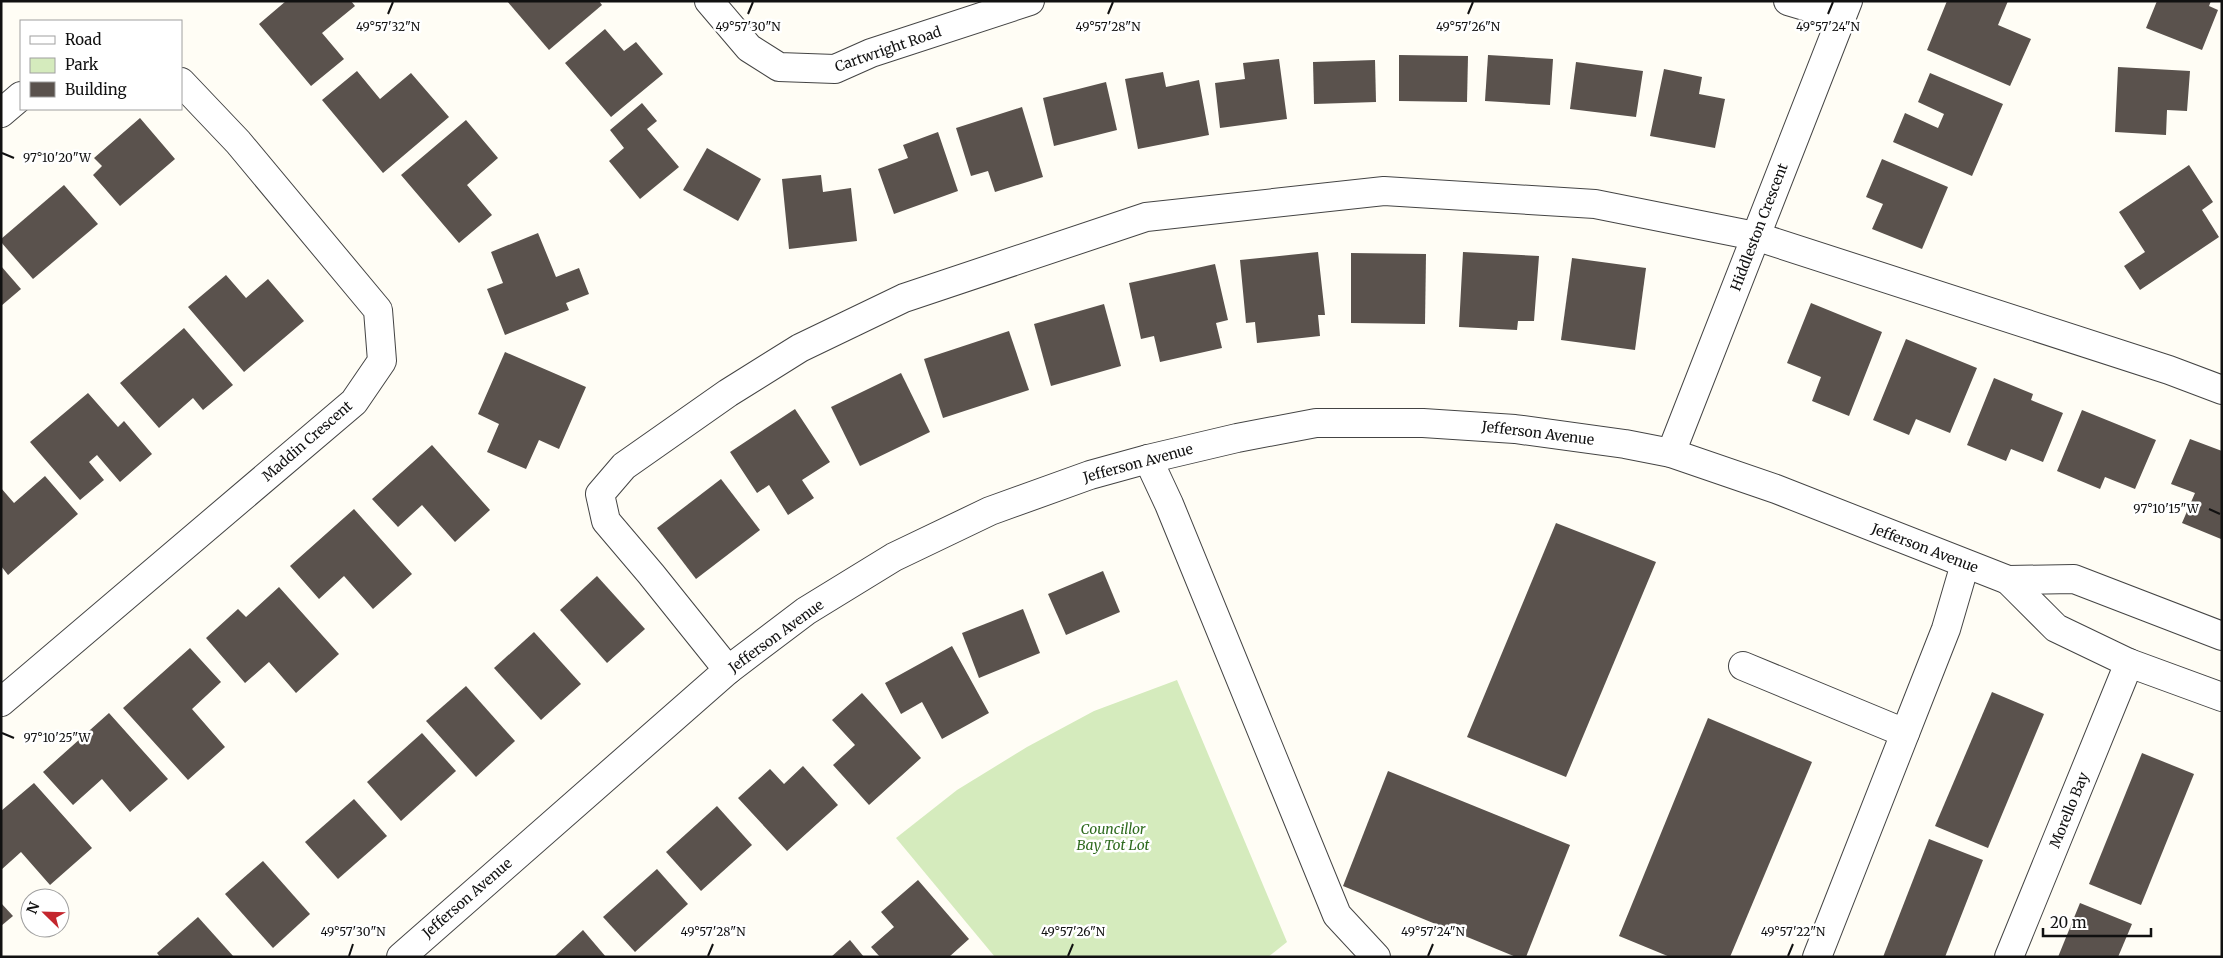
<svg xmlns="http://www.w3.org/2000/svg" width="2223" height="958" viewBox="0 0 2223 958" font-family="Merriweather,serif">
<style>
.green{fill:#d5ebbd}
.building{fill:#5a524d}
.lines{fill:none;stroke-linecap:round;stroke-linejoin:round}
.minor-casing{stroke:#444;stroke-width:30}
.minor{stroke:#fff;stroke-width:28}
.ticks{fill:none;stroke:#111;stroke-width:2}
.labels{text-anchor:middle;dominant-baseline:central;stroke-width:5;stroke-linejoin:round;paint-order:stroke}
.street-label{font-size:14px;fill:#111;stroke:#fff}
.park-label{font-size:14px;font-style:italic;fill:#2f6b1f;stroke:#fff}
.ticks-label{font-size:12px;text-anchor:middle;fill:#111;stroke:#fff;stroke-width:5;stroke-linejoin:round;paint-order:stroke}
</style>
<rect width="100%" height="100%" fill="#fffdf5"/>
<polygon class="green" points="1177,680 1287,942 1268,957 995,957 896,838 957,790 1027,747 1094,711"/>
<g class="building">
<polygon points="286,1 351,1 355,6 322,33 344,59 311,86 259,24"/>
<polygon points="507,1 599,1 602,5 549,50"/>
<polygon points="1947,1 2008,1 1998,25 2031,39 2010,86 1927,50"/>
<polygon points="2157,1 2211,1 2209,6 2218,10 2202,50 2146,28"/>
<polygon points="605,29 624,51 636,42 663,74 611,117 565,63"/>
<polygon points="1399,55 1468,56 1467,102 1399,101"/>
<polygon points="1488,55 1553,59 1550,105 1485,101"/>
<polygon points="1279,59 1287,119 1220,128 1215,83 1245,79 1243,63"/>
<polygon points="1375,60 1376,102 1314,104 1313,62"/>
<polygon points="1576,62 1643,71 1636,117 1570,109"/>
<polygon points="2118,67 2190,71 2187,111 2167,110 2166,135 2115,132"/>
<polygon points="1664,69 1702,77 1699,94 1725,99 1715,148 1650,136"/>
<polygon points="357,71 380,99 411,73 449,117 383,173 322,100"/>
<polygon points="1163,72 1166,87 1199,80 1209,135 1138,149 1125,79"/>
<polygon points="1930,73 2003,104 1972,176 1893,142 1905,113 1938,128 1944,114 1918,102"/>
<polygon points="1106,82 1117,130 1054,146 1043,98"/>
<polygon points="642,103 657,121 647,129 679,167 640,199 609,161 624,148 610,130"/>
<polygon points="1022,107 1043,177 995,192 988,171 971,176 956,128"/>
<polygon points="140,118 175,159 120,206 93,175 102,166 94,158"/>
<polygon points="466,120 498,158 467,185 492,215 459,243 401,175"/>
<polygon points="938,132 958,191 894,214 878,169 908,158 903,145"/>
<polygon points="707,148 761,179 738,221 683,190"/>
<polygon points="1882,159 1948,187 1922,249 1872,229 1883,204 1866,197"/>
<polygon points="2189,165 2213,202 2202,210 2219,237 2140,290 2124,266 2145,252 2119,212"/>
<polygon points="821,175 823,192 851,188 857,241 789,249 782,179"/>
<polygon points="64,185 98,224 33,279 1,242 1,239"/>
<polygon points="538,233 556,277 579,268 589,294 566,303 569,310 505,335 487,289 503,283 491,252"/>
<polygon points="1318,252 1325,315 1318,315 1320,336 1257,343 1255,322 1246,323 1240,260"/>
<polygon points="1463,252 1539,256 1534,321 1518,321 1517,330 1459,327"/>
<polygon points="1351,253 1426,254 1425,324 1351,323"/>
<polygon points="1572,258 1646,268 1635,350 1561,340"/>
<polygon points="1215,264 1228,320 1216,323 1222,348 1160,362 1154,336 1141,339 1129,283"/>
<polygon points="1,266 21,289 1,306"/>
<polygon points="226,275 246,298 268,279 304,321 244,372 188,307"/>
<polygon points="1811,303 1882,332 1849,416 1812,401 1821,377 1787,363"/>
<polygon points="1104,304 1121,366 1051,386 1034,324"/>
<polygon points="184,328 233,385 203,410 193,398 159,428 120,383"/>
<polygon points="1009,331 1029,390 943,418 924,359"/>
<polygon points="1906,339 1977,368 1950,433 1916,419 1909,435 1873,420"/>
<polygon points="505,352 586,387 559,449 539,440 526,469 487,452 499,424 478,414"/>
<polygon points="901,373 930,432 860,466 831,407"/>
<polygon points="1994,378 2033,394 2031,400 2063,413 2043,462 2011,449 2006,461 1967,445"/>
<polygon points="88,393 118,427 124,421 152,454 120,482 97,455 89,462 104,480 80,500 30,442"/>
<polygon points="795,409 830,462 802,480 814,498 788,515 769,485 757,493 730,452"/>
<polygon points="2082,410 2156,440 2135,489 2105,477 2100,489 2057,471"/>
<polygon points="2190,439 2222,451 2221,539 2182,523 2195,493 2171,484"/>
<polygon points="432,445 490,510 455,542 422,505 398,527 372,499"/>
<polygon points="45,476 78,514 8,575 1,566 1,488 14,503"/>
<polygon points="721,479 760,530 696,579 657,528"/>
<polygon points="354,509 412,574 373,609 344,576 319,599 290,566"/>
<polygon points="1556,523 1656,562 1566,777 1467,737"/>
<polygon points="1103,571 1120,612 1066,635 1048,594"/>
<polygon points="597,576 645,629 607,663 560,610"/>
<polygon points="279,587 339,654 296,693 269,662 245,683 206,638 238,609 246,617"/>
<polygon points="1023,609 1040,653 979,678 962,633"/>
<polygon points="534,632 581,684 541,720 494,668"/>
<polygon points="952,646 989,713 942,739 922,702 901,714 885,683"/>
<polygon points="190,648 221,682 192,709 225,747 188,780 123,708"/>
<polygon points="466,686 515,741 476,777 426,721"/>
<polygon points="1992,692 2044,714 1988,848 1935,826"/>
<polygon points="862,693 921,758 869,805 833,765 855,745 832,720"/>
<polygon points="109,713 168,779 130,812 102,779 73,805 43,772"/>
<polygon points="1708,718 1812,762 1730,957 1670,957 1619,936"/>
<polygon points="422,733 456,771 401,821 367,782"/>
<polygon points="2142,753 2194,774 2141,905 2089,884"/>
<polygon points="803,766 838,805 787,851 738,798 770,769 784,784"/>
<polygon points="1388,771 1570,845 1526,957 1516,957 1343,886"/>
<polygon points="34,783 92,848 50,885 21,852 1,870 1,811"/>
<polygon points="354,799 387,836 338,879 305,842"/>
<polygon points="717,806 752,845 701,891 666,852"/>
<polygon points="1929,839 1983,860 1945,957 1883,957"/>
<polygon points="263,861 310,914 273,948 225,894"/>
<polygon points="657,869 688,904 635,952 603,917"/>
<polygon points="918,880 969,939 949,957 880,957 871,947 894,927 881,912"/>
<polygon points="1,903 13,916 1,926"/>
<polygon points="2080,903 2132,924 2118,957 2058,957"/>
<polygon points="198,917 234,957 160,957 157,953"/>
<polygon points="583,930 606,957 554,957"/>
<polygon points="850,940 864,957 831,957"/>
</g>
<g class="lines">
<defs>
<g id="minor">
<polyline points="709,1 749,48 779,67 835,69 871,53 1030,1"/>
<polyline points="1788,1 1842,17"/>
<polyline points="1,113 21,96"/>
<polyline points="1671,453 1848,1"/>
<polyline points="1148,459 1169,504 1337,915 1376,957"/>
<polyline points="2008,580 2056,628 2129,663 2222,697"/>
<polyline points="1743,666 1905,733"/>
<polyline points="728,670 651,574 606,521 600,494 624,466 728,393 800,348 904,298 1146,217 1384,191 1595,204 1755,236 2169,370 2222,390"/>
<polyline points="1,702 354,402 382,361 378,310 238,142 181,82"/>
<polyline points="401,957 728,670 806,611 894,557 990,511 1090,475 1148,459 1237,438 1316,423 1423,423 1515,429 1625,444 1671,453 1776,489 2008,580 2074,579 2222,636"/>
<polyline points="1817,957 1946,629 1965,564"/>
<polyline points="2009,957 2129,663"/>
</g>
</defs>
<use href="#minor" class="minor-casing"/>
<use href="#minor" class="minor"/>
</g>
<path class="ticks" d="M388,14L393,2M748,14L753,2M1108,14L1113,2M1468,14L1473,2M1828,14L1833,2M2,153L14,158M2209,509L2220,514M2,733L14,738M349,956L353,944M708,956L713,944M1068,956L1073,944M1428,956L1433,944M1788,956L1793,944"/>
<g class="labels">
<g class="street-label">
<text transform="translate(888 49) rotate(-19)">Cartwright Road</text>
<text transform="translate(1759 227) rotate(-69)">Hiddleston Crescent</text>
<text transform="translate(1538 433) rotate(7)">Jefferson Avenue</text>
<text transform="translate(307 441) rotate(-41)">Maddin Crescent</text>
<text transform="translate(1138 463) rotate(-15)">Jefferson Avenue</text>
<text transform="translate(1925 548) rotate(21)">Jefferson Avenue</text>
<text transform="translate(776 636) rotate(-36)">Jefferson Avenue</text>
<text transform="translate(2069 810) rotate(-68)">Morello Bay</text>
<text transform="translate(467 898) rotate(-41)">Jefferson Avenue</text>
</g>
<g class="park-label">
<text x="1113" y="829">Councillor<tspan x="1113" dy="16">Bay Tot Lot</tspan></text>
</g>
</g>
<g class="ticks-label">
<text x="748" y="31">49°57'30"N</text>
<text x="1108" y="31">49°57'28"N</text>
<text x="1468" y="31">49°57'26"N</text>
<text x="388" y="31">49°57'32"N</text>
<text x="1828" y="31">49°57'24"N</text>
<text x="57" y="162">97°10'20"W</text>
<text x="2166" y="513">97°10'15"W</text>
<text x="57" y="742">97°10'25"W</text>
<text x="353" y="936">49°57'30"N</text>
<text x="713" y="936">49°57'28"N</text>
<text x="1073" y="936">49°57'26"N</text>
<text x="1433" y="936">49°57'24"N</text>
<text x="1793" y="936">49°57'22"N</text>
</g>
<rect width="2223" height="958" fill="none" stroke="#111111" stroke-width="5"/>
<rect x="20" y="20" width="162" height="90" fill="#ffffff" stroke="#a0a0a0"/>
<rect x="30" y="36" width="25" height="8" fill="#ffffff" stroke="#a0a0a0"/>
<text x="65" y="45" font-size="15" fill="#111111">Road</text>
<rect x="30" y="58" width="25" height="15" fill="#d5ebbd" stroke="#a0a0a0"/>
<text x="65" y="70" font-size="15" fill="#111111">Park</text>
<rect x="30" y="82" width="25" height="15" fill="#5a524d" stroke="#a0a0a0"/>
<text x="65" y="95" font-size="15" fill="#111111">Building</text>
<g transform="translate(45 913) rotate(293)"><circle r="24" fill="#ffffff" stroke="#a0a0a0"/>
<path d="M0-4L9 19L0 12L-9 19Z" fill="#c4262e"/>
<text y="-8" font-size="14" font-weight="bold" text-anchor="middle" fill="#111111">N</text>
</g>
<path d="M2043 928v8h108v-8" fill="none" stroke="#111111" stroke-width="2.5"/>
<text x="2050" y="928" font-size="15" fill="#111111" stroke="#ffffff" stroke-width="4" paint-order="stroke">20 m</text>
</svg>
